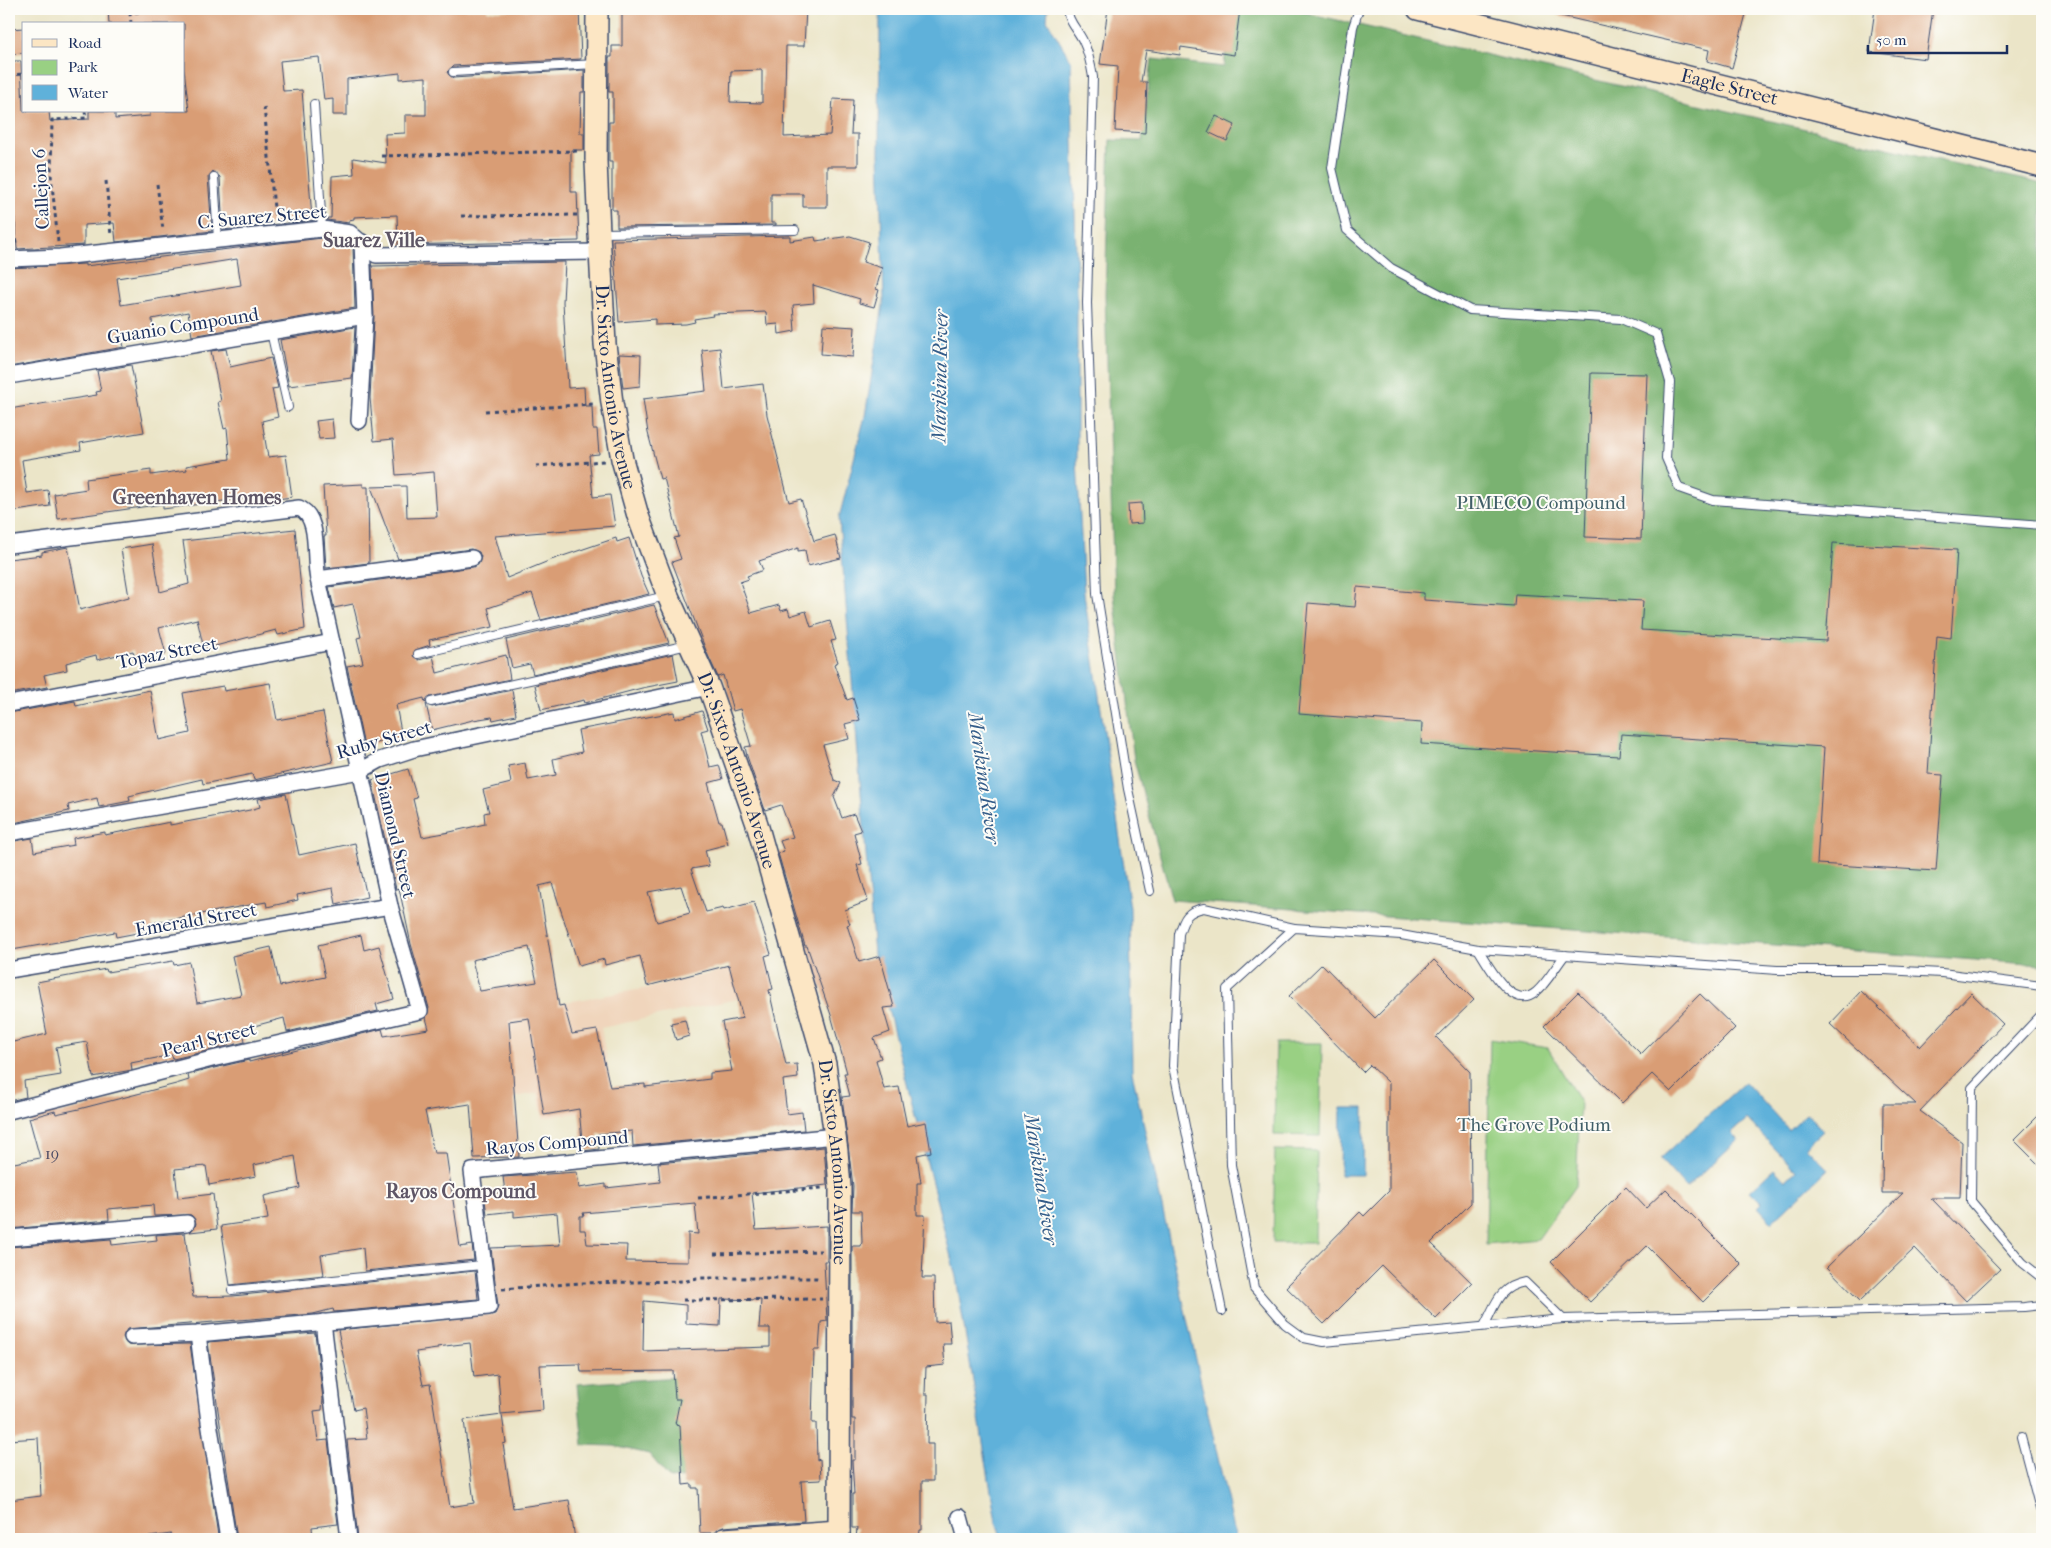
<svg xmlns="http://www.w3.org/2000/svg" width="2051" height="1548" viewBox="0 0 2051 1548" font-family="'IM FELL French Canon',serif">
<style>
.built{fill:#f0d5bc}
.green{fill:#99d083;stroke:#5a8070}
.forest{fill:#7ab271;stroke:#4a7068}
.water{fill:#5fb1da;stroke:#3d709c}
.building{fill:#d99d75;fill-rule:evenodd}
.lines{fill:none;stroke-linecap:round;stroke-linejoin:round}
.lane-casing{stroke:#3a4a6e;stroke-width:10}
.street-casing{stroke:#3a4a6e;stroke-width:18}
.secondary-casing{stroke:#3a4a6e;stroke-width:24}
.path{stroke:#3a4a6e;stroke-width:3;stroke-dasharray:4 4;stroke-linecap:butt}
.lane{stroke:#fff;stroke-width:8}
.street{stroke:#fff;stroke-width:15}
.secondary{stroke:#fce6c4;stroke-width:21}
.labels{text-anchor:middle;dominant-baseline:central;stroke-width:4;stroke-linejoin:round;paint-order:stroke}
.number-label{font-size:16px;fill:#4a4a64}
.street-label{font-size:19px;fill:#1b2f5e;stroke:#fdfcf7}
.park-label{font-size:19px;fill:#415f69;stroke:#fdfcf7}
.neighbourhood-label{font-size:20px;font-weight:bold;fill:#5e5666;stroke:#fdfcf7}
.water-label{font-size:20px;font-style:italic;fill:#335c89;stroke:#fdfcf7}
</style>
<rect width="100%" height="100%" fill="#fdfcf7"/>
<filter id="ink" filterUnits="userSpaceOnUse"><feTurbulence type="fractalNoise" baseFrequency=".02" numOctaves="2"/><feDisplacementMap in="SourceGraphic" scale="10" xChannelSelector="R" yChannelSelector="G"/><feConvolveMatrix kernelMatrix="1 2 1 2 8 2 1 2 1" color-interpolation-filters="sRGB"/></filter>
<filter id="wash" filterUnits="userSpaceOnUse"><feTurbulence type="fractalNoise" baseFrequency=".0096" numOctaves="4" result="noise"/><feDisplacementMap in="SourceGraphic" scale="20" xChannelSelector="R" yChannelSelector="G"/><feGaussianBlur stdDeviation="1.12" result="paint"/><feColorMatrix in="noise" values="0 0 0 0 0 0 0 0 0 0 0 0 0 0 0 0 0 1.4 0 .05"/><feComposite in="paint" operator="in"/></filter>
<g filter="url(#wash)">
<rect width="100%" height="100%" fill="#ebe5c8"/>
<polygon class="built" points="767,960 775,991 601,1028 615,1107 543,1118 538,1093 203,1148 194,1075 312,1046 654,987"/>
<g class="green">
<polygon points="1490,1039 1548,1048 1580,1102 1576,1186 1538,1239 1486,1244"/>
<polygon points="1276,1043 1322,1043 1320,1136 1274,1135"/>
<polygon points="1275,1150 1317,1151 1315,1243 1273,1243"/>
</g>
<g class="forest">
<polygon points="1230,9 1290,9 2042,184 2042,965 1172,900 1134,760 1114,595 1105,295 1110,140 1142,141 1152,59 1224,67"/>
<polygon points="679,1377 685,1477 670,1479 649,1454 614,1446 583,1445 577,1384"/>
</g>
<g class="water">
<polygon points="880,9 1048,9 1047,20 1071,61 1077,291 1077,460 1084,593 1130,908 1132,1072 1236,1539 1002,1539 996,1522 956,1277 874,954 839,518 865,416 884,299 879,154"/>
<polygon points="1745,1082 1789,1130 1807,1113 1823,1131 1806,1147 1828,1169 1772,1222 1758,1207 1762,1203 1750,1191 1774,1169 1785,1181 1796,1171 1747,1119 1731,1133 1738,1140 1686,1188 1660,1159"/>
<polygon points="1341,1108 1364,1108 1363,1175 1340,1175"/>
</g>
<g id="blocks">
<g class="building">
<polygon points="108,9 487,9 487,11 579,9 581,59 453,66 447,72 449,75 453,78 584,70 584,92 581,92 580,133 584,133 584,150 571,150 571,192 577,192 579,241 398,245 397,215 354,217 354,219 349,220 349,223 327,220 327,218 331,218 332,176 354,174 353,158 386,163 385,134 405,133 405,115 426,115 426,77 400,79 400,73 347,79 347,115 333,115 333,99 324,100 319,57 280,61 283,91 302,90 312,218 316,220 223,230 220,177 213,171 208,177 212,231 116,242 114,223 84,225 84,245 17,249 14,212 9,212 9,61 21,61 23,111 49,111 50,121 89,119 89,111 115,111 115,119 150,116 150,111 189,111 184,69 184,24 109,24"/>
<path d="M651,9H806L804,46H786L784,137L830,135L833,99L853,100L851,134H858V166H827V207H803V194H771V223H776V225L617,227V210H612V162H609V122H613V92H609V57H612V46H622V12H651ZM762,70V103L730,102L731,71Z"/>
<polygon points="1108,9 1240,9 1234,55 1181,47 1180,55 1146,50 1141,82 1147,82 1145,133 1115,131 1118,66 1100,64"/>
<polygon points="1557,9 1724,9 1746,14 1732,68 1707,61 1709,50 1557,15"/>
<polygon points="1875,9 1933,9 1926,59 1869,52"/>
<polygon points="24,28 24,53 9,54 9,29"/>
<polygon points="1216,116 1235,125 1227,141 1208,132"/>
<polygon points="790,236 790,241 815,237 816,241 850,236 869,242 863,262 882,268 876,289 879,290 874,307 859,303 860,299 813,285 814,303 793,305 795,331 779,334 778,324 767,325 766,312 712,314 713,316 694,319 695,322 686,324 655,325 655,319 619,322 613,240"/>
<path d="M322,238L346,242L353,248L355,308L192,336L188,312L152,319L153,331L121,335L124,347L9,367V268L85,264V266ZM237,259L241,285L121,305L117,278Z"/>
<polygon points="565,262 563,302 568,388 584,387 585,406 592,406 593,429 597,429 599,454 589,455 593,497 610,495 615,526 495,536 507,578 551,560 616,538 617,542 629,538 641,576 649,594 541,620 532,593 488,608 493,627 429,640 430,645 415,650 413,656 419,660 433,656 437,673 506,655 510,679 430,697 425,703 424,698 396,705 402,737 364,746 347,666 363,663 357,638 361,637 353,604 334,608 329,587 473,567 478,565 481,557 479,552 471,549 398,559 371,487 406,486 407,518 437,517 434,472 396,475 393,439 374,441 370,398 374,317 372,266"/>
<polygon points="823,325 855,327 853,357 821,354"/>
<polygon points="355,327 352,378 289,386 280,340"/>
<polygon points="720,348 724,389 763,384 767,415 789,502 801,499 814,541 835,535 841,558 808,566 805,550 798,551 798,548 759,561 763,570 747,576 749,579 740,582 751,613 779,605 781,611 788,609 790,616 806,611 811,627 830,621 836,640 831,641 838,662 834,664 847,700 853,698 860,720 845,724 849,739 823,745 834,780 841,783 834,797 842,818 854,814 861,831 854,833 862,864 857,865 868,901 845,910 850,924 847,925 859,962 880,956 894,1007 883,1008 890,1032 874,1038 881,1058 876,1060 884,1089 899,1087 907,1126 926,1122 931,1152 917,1155 921,1183 917,1183 917,1215 925,1215 922,1278 934,1278 935,1322 949,1321 951,1344 943,1344 945,1365 926,1367 925,1394 928,1394 927,1444 933,1444 933,1481 922,1481 922,1530 920,1530 919,1539 856,1539 857,1528 852,1528 852,1494 854,1494 852,1460 855,1460 855,1419 852,1419 852,1246 861,1246 862,1242 861,1211 852,1211 853,1186 842,1097 850,1096 844,1073 847,1073 831,1015 807,946 805,946 778,853 784,851 780,841 793,837 781,805 765,810 747,756 745,747 751,746 740,709 733,711 723,675 718,677 707,653 672,562 681,559 674,538 679,537 664,478 660,479 648,433 643,399 706,391 702,350"/>
<polygon points="226,349 230,367 271,358 278,388 272,389 278,417 262,421 268,457 286,455 292,497 262,501 261,496 163,509 163,504 58,519 54,494 87,489 86,479 151,470 151,475 187,470 186,466 230,459 227,428 224,429 218,402 221,401 211,351"/>
<polygon points="619,354 641,355 640,386 623,388"/>
<polygon points="131,365 144,432 80,443 81,450 22,460 27,493 48,490 50,506 9,512 9,409 97,395 96,392 101,391 97,371"/>
<polygon points="1591,373 1647,374 1641,539 1585,537"/>
<polygon points="332,419 334,438 319,439 316,421"/>
<polygon points="363,484 363,487 368,487 369,563 326,568 324,536 326,536 323,486"/>
<polygon points="1142,503 1143,523 1129,524 1128,504"/>
<polygon points="295,529 305,629 278,635 276,630 204,649 197,619 159,628 166,654 136,662 133,651 97,660 96,655 66,663 67,670 44,675 47,687 9,694 9,559 42,555 42,552 68,547 80,610 129,597 121,549 152,544 160,592 189,584 183,541"/>
<polygon points="1833,543 1957,550 1951,638 1937,636 1928,774 1943,775 1936,871 1817,864 1824,747 1621,734 1619,756 1421,744 1422,723 1299,714 1308,603 1355,607 1357,587 1424,593 1424,600 1514,606 1515,594 1643,601 1641,630 1826,641"/>
<polygon points="654,605 669,643 533,674 530,664 512,668 506,640"/>
<polygon points="673,654 678,681 642,688 585,703 584,700 541,710 535,685"/>
<polygon points="270,683 277,720 323,712 333,762 254,780 252,774 203,784 202,779 129,796 130,801 99,807 97,798 68,805 69,811 9,824 9,713 75,701 76,706 150,690 159,740 190,733 183,693 223,686 224,691"/>
<polygon points="512,690 516,715 493,720 492,717 473,720 432,730 426,704 432,707"/>
<path d="M702,711L708,729L701,731L710,767L719,765L723,779L708,783L719,822H722L728,844L705,850L709,866L691,869L706,912L723,908L724,910L754,902L771,954L765,956L773,989L769,990L786,1065L797,1064L798,1078L783,1080L787,1114L802,1112L804,1130L633,1146L632,1131L598,1134L599,1149L583,1151L579,1109L544,1115L529,1018L509,1021L519,1157L474,1158L470,1104L425,1111L434,1153H446L460,1247L472,1245L474,1260L365,1271L363,1248L321,1255L324,1275L230,1285L221,1226L268,1219L264,1196L300,1188L295,1156L254,1165L256,1176L209,1185L206,1166L175,1169L178,1198L213,1194L217,1229L190,1232L195,1227L196,1223L191,1215L154,1216L153,1205L108,1209L109,1220L9,1229V1164L40,1158L29,1118L55,1111L56,1114L79,1109L176,1084L189,1080L188,1075L214,1068L249,1060V1062L382,1029L384,1036L429,1029L426,1018L429,1008L411,944L399,888L396,889L372,780L408,769L417,798L413,799L422,837L450,832L485,824L484,813L489,812L483,790L511,783L508,766L525,763L528,780L556,775L553,759L582,752L578,730L674,712L675,719ZM552,883L579,966L604,959L605,965L640,956L647,986L729,965L743,1018L722,1022L732,1071L710,1073V1079L645,1087V1084L610,1087L597,1030L572,1034L564,1005L559,1006L539,886ZM681,886L690,913L657,922L648,892ZM529,947L537,982L480,991L472,960Z"/>
<polygon points="286,794 299,855 355,843 367,897 336,904 333,888 297,895 298,900 267,907 266,902 152,923 153,930 116,937 115,932 12,950 9,939 9,842 32,838 34,852 74,845 73,838 105,832 105,835 170,822 170,825 250,810 260,807 258,799"/>
<polygon points="361,935 364,950 379,946 394,999 376,1004 378,1011 287,1032 284,1018 243,1029 245,1042 173,1059 172,1055 131,1063 132,1070 93,1077 87,1042 56,1047 61,1075 24,1081 26,1097 9,1101 9,1043 47,1034 37,982 106,969 107,972 173,961 174,965 189,962 197,1003 210,1001 241,995 232,956 271,947 280,986 325,977 318,945"/>
<polygon points="1434,960 1474,1000 1436,1037 1470,1072 1471,1203 1431,1243 1472,1283 1436,1319 1382,1266 1324,1324 1286,1287 1360,1212 1364,1216 1389,1191 1389,1083 1370,1065 1363,1072 1289,996 1322,964 1375,1018"/>
<polygon points="1861,991 1920,1047 1971,993 2003,1024 1920,1111 1962,1142 1960,1198 1931,1198 2000,1269 1966,1301 1915,1248 1860,1301 1827,1267 1903,1193 1882,1193 1883,1104 1916,1104 1830,1024"/>
<polygon points="1578,992 1641,1054 1700,994 1735,1028 1671,1092 1652,1074 1622,1103 1544,1026"/>
<polygon points="685,1020 689,1036 676,1040 671,1023"/>
<polygon points="2042,1112 2042,1168 2014,1140"/>
<path d="M824,1147L827,1185L752,1193L756,1230L827,1226V1261H824L827,1321L821,1322L819,1350H814L812,1423H816L817,1460L820,1459L821,1480L801,1481L804,1521L723,1527L714,1533H700L698,1488H692V1484L683,1485L680,1425L675,1424L680,1399H675L673,1371L581,1372L580,1364L540,1365L543,1410L501,1414L498,1374L474,1377L470,1343L437,1347V1349L416,1352L423,1385L430,1384L450,1507L474,1503L464,1420L502,1415L506,1443L503,1444L513,1508L569,1500L575,1539H358L347,1440L367,1439L363,1408L354,1410L338,1330L495,1314L498,1306L491,1248L560,1245L557,1213L514,1217V1211L487,1214L484,1194L505,1192L503,1177L577,1172L579,1188L606,1184V1188L660,1182L658,1163ZM695,1203L698,1234L688,1233V1262L626,1261L627,1245L587,1244L585,1230H580V1216H584L583,1213ZM721,1299L761,1300L759,1328H770V1347L643,1351L644,1301L686,1305V1324L720,1326Z"/>
<polygon points="1626,1187 1646,1208 1666,1189 1741,1264 1703,1302 1647,1246 1590,1302 1551,1262"/>
<polygon points="185,1233 193,1297 233,1296 475,1271 478,1299 334,1312 333,1309 313,1314 127,1329 123,1337 128,1345 190,1344 218,1536 195,1539 172,1539 171,1534 135,1539 9,1539 9,1500 41,1496 38,1438 9,1440 9,1247 111,1239 112,1245 157,1240 156,1235"/>
<polygon points="315,1333 323,1399 322,1410 314,1411 318,1441 328,1440 338,1524 312,1527 313,1539 237,1539 208,1342"/>
</g>
</g>
</g>
<g filter="url(#ink)">
<use href="#blocks" fill-opacity="0" stroke="#3a4a6e" stroke-width="1"/>
<g class="lines">
<defs>
<g id="lane">
<path d="M1067,9C1068,22 1078,30 1083,41C1089,53 1091,65 1093,77L1087,303L1097,594L1128,789L1150,891"/>
<polyline points="1359,9 1353,27 1332,168 1347,230 1391,268 1470,310 1621,319 1656,334 1670,382 1666,458 1679,488 1713,500 2042,525"/>
<polyline points="453,72 596,64"/>
<polyline points="314,104 322,229"/>
<polyline points="214,177 218,240"/>
<polyline points="601,233 795,230"/>
<polyline points="271,332 288,407"/>
<polyline points="418,654 666,596"/>
<polyline points="431,702 688,645"/>
<path d="M1478,949C1488,964 1512,1013 1536,992C1547,983 1556,966 1565,955"/>
<polyline points="2042,986 1942,973 1884,970 1777,970 1478,949 1401,935 1294,928 1227,989 1231,1165 1254,1288 1285,1324 1304,1338 1324,1342 1563,1319 2024,1307 2042,1305"/>
<polyline points="2042,1014 1972,1088 1971,1201 2023,1263 2042,1278"/>
<polyline points="232,1290 482,1265"/>
<path d="M1222,1311L1173,1066L1179,934C1184,918 1187,911 1204,908L1294,928"/>
<path d="M1484,1326C1496,1304 1498,1287 1525,1282L1563,1319"/>
<polyline points="2021,1437 2040,1509 2042,1511"/>
</g>
<g id="street">
<polyline points="9,259 60,257 322,229 350,233 376,255 600,252"/>
<polyline points="9,376 365,316"/>
<polyline points="359,421 365,316 362,242"/>
<path d="M9,545L299,508C321,517 313,558 318,579"/>
<polyline points="9,704 332,642"/>
<polyline points="9,833 360,771 380,760 414,749 709,687"/>
<polyline points="9,970 390,906"/>
<polyline points="9,1111 212,1059 420,1011 390,906 318,579 472,558"/>
<polyline points="9,1238 187,1223"/>
<polyline points="323,1322 349,1539"/>
<polyline points="198,1334 209,1422 228,1539"/>
<polyline points="132,1337 198,1334 489,1307 472,1171 836,1136"/>
<polyline points="960,1517 966,1539"/>
</g>
<g id="secondary">
<path id="s1" d="M597,9L596,161L599,233L605,344L612,403L622,459L638,516L668,596L709,687L757,824L825,1064L837,1151L840,1187L839,1539"/>
<path id="s2" d="M1418,9L2042,166"/>
<polyline points="724,1539 839,1531"/>
</g>
</defs>
<use href="#lane" class="lane-casing"/>
<use href="#street" class="street-casing"/>
<use href="#secondary" class="secondary-casing"/>
<g class="path">
<polyline points="131,24 130,13 167,9"/>
<polyline points="9,75 24,74"/>
<polyline points="264,107 275,218"/>
<polyline points="381,156 578,151"/>
<polyline points="9,168 16,243"/>
<polyline points="106,181 111,236"/>
<polyline points="157,184 163,230"/>
<polyline points="461,216 580,215"/>
<polyline points="58,242 51,175 52,120 86,118 85,111"/>
<polyline points="485,411 594,404"/>
<polyline points="536,466 604,461"/>
<polyline points="698,1198 822,1188"/>
<polyline points="714,1254 821,1251"/>
<polyline points="502,1289 580,1283 687,1281 697,1278 820,1278"/>
<polyline points="683,1300 822,1299"/>
</g>
<use href="#lane" class="lane"/>
<use href="#street" class="street"/>
<use href="#secondary" class="secondary"/>
</g>
</g>
<g class="labels">
<g class="number-label">
<text x="52" y="1153">19</text>
</g>
<g class="street-label">
<text stroke="none"><textPath href="#s2" startOffset="321">Eagle Street</textPath></text>
<text transform="translate(41 189) rotate(-93)">Callejon 6</text>
<text transform="translate(262 217) rotate(-5)">C. Suarez Street</text>
<text transform="translate(183 326) rotate(-9)">Guanio Compound</text>
<text stroke="none"><textPath href="#s1" startOffset="379">Dr. Sixto Antonio Avenue</textPath></text>
<text transform="translate(167 653) rotate(-11)">Topaz Street</text>
<text transform="translate(384 740) rotate(-16)">Ruby Street</text>
<text stroke="none"><textPath href="#s1" startOffset="784">Dr. Sixto Antonio Avenue</textPath></text>
<text transform="translate(395 835) rotate(77)">Diamond Street</text>
<text transform="translate(196 920) rotate(-10)">Emerald Street</text>
<text transform="translate(209 1040) rotate(-14)">Pearl Street</text>
<text transform="translate(557 1143) rotate(-5)">Rayos Compound</text>
<text stroke="none"><textPath href="#s1" startOffset="1189">Dr. Sixto Antonio Avenue</textPath></text>
</g>
<g class="park-label">
<text x="1541" y="503">PIMECO Compound</text>
<text x="1534" y="1125">The Grove Podium</text>
</g>
<g class="neighbourhood-label">
<text x="374" y="240">Suarez Ville</text>
<text x="197" y="497">Greenhaven Homes</text>
<text x="461" y="1191">Rayos Compound</text>
</g>
<g class="water-label">
<text transform="translate(940 376) rotate(-89)">Marikina River</text>
<text transform="translate(984 778) rotate(82)">Marikina River</text>
<text transform="translate(1041 1179) rotate(81)">Marikina River</text>
</g>
</g>
<rect width="2051" height="1548" fill="none" stroke="#fdfcf7" stroke-width="30"/>
<rect x="22" y="22" width="162" height="90" fill="#fdfcf7" stroke="#a3aaba"/>
<rect x="32" y="39" width="25" height="8" fill="#fce6c4" stroke="#a3aaba"/>
<text x="68" y="48" font-size="15" fill="#1b2f5e">Road</text>
<rect x="32" y="60" width="25" height="15" fill="#99d083" stroke="#a3aaba"/>
<text x="68" y="72" font-size="15" fill="#1b2f5e">Park</text>
<rect x="32" y="85" width="25" height="15" fill="#5fb1da" stroke="#a3aaba"/>
<text x="68" y="98" font-size="15" fill="#1b2f5e">Water</text>
<path d="M1868 45v8h139v-8" fill="none" stroke="#1b2f5e" stroke-width="2.5"/>
<text x="1876" y="45" font-size="15" fill="#1b2f5e" stroke="#fdfcf7" stroke-width="4" paint-order="stroke">50 m</text>
</svg>
